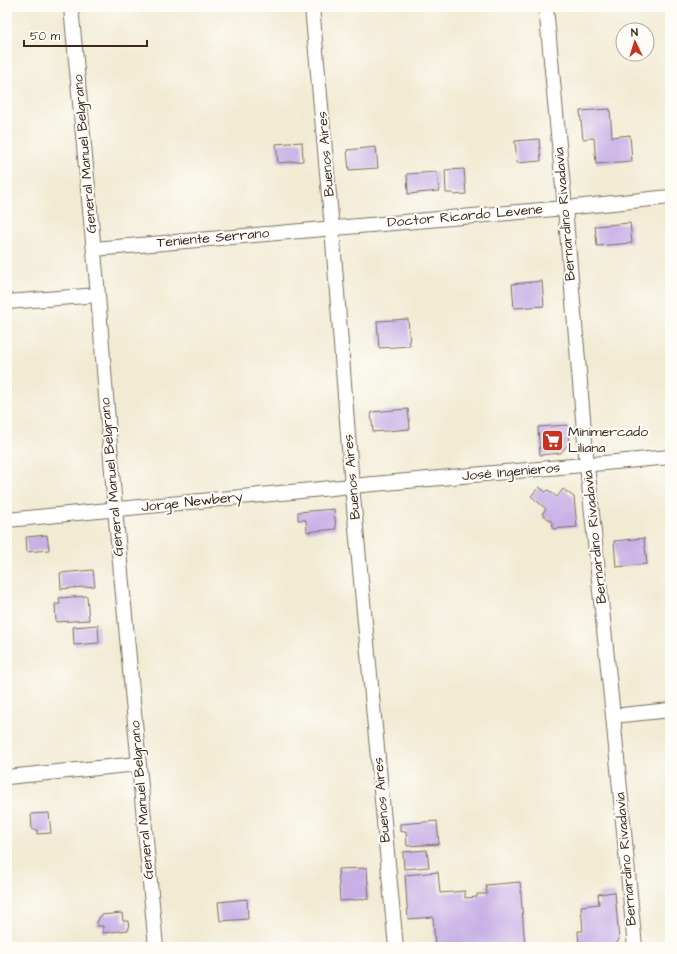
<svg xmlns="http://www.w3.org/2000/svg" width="677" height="954" viewBox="0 0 677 954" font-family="'Architects Daughter',sans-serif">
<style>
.building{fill:#c9b1e6}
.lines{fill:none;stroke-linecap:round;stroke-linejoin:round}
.minor-casing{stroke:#7b6e5e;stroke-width:16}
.minor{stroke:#fff;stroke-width:14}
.labels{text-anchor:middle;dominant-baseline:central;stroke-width:4;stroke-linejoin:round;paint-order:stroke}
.street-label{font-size:14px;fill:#3b2a1e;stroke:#fdfcf7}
.poi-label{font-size:14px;fill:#3b2a1e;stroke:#fdfcf7;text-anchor:start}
</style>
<rect width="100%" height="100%" fill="#fdfcf7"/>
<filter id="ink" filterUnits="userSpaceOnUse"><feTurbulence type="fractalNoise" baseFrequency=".025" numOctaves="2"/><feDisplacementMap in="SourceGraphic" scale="8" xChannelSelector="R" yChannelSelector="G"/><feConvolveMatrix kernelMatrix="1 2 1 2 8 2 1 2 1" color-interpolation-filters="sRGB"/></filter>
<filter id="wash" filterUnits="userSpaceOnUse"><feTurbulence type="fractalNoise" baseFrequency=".012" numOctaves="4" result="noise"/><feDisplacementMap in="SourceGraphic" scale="16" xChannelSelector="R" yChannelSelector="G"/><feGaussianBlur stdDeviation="0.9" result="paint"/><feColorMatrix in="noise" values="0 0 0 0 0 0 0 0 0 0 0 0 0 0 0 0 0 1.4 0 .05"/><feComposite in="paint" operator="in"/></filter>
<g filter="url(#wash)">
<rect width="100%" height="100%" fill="#f2ebd4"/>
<g id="blocks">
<g class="building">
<polygon points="610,109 612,137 630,135 632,161 596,164 594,138 583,139 580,111"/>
<polygon points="539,139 541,161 517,163 515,141"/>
<polygon points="302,142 303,161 278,163 276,144"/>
<polygon points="376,147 378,168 349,170 347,150"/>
<polygon points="464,169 466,194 454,195 453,193 446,193 445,170"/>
<polygon points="437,172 439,191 408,194 407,174"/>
<polygon points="630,223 632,243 597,246 595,226"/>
<polygon points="542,281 544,306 514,308 512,284"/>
<polygon points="408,319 410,346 379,348 377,321"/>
<polygon points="408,409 410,429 373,432 371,412"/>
<polygon points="568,425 569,443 561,453 540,455 538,427"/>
<polygon points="539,487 546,492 548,490 557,497 563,489 574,497 577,527 553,529 552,522 542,514 546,509 531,496"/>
<polygon points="334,509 336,529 307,532 306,520 298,520 298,512"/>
<polygon points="47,535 49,550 27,552 26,537"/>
<polygon points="644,538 647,564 616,567 614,541"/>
<polygon points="93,570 95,586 61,589 60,573"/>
<polygon points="87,596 89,620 56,622 55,604 60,604 59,598"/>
<polygon points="98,625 99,643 74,645 73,627"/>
<polygon points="49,813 51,833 37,834 37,830 32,830 31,814"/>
<polygon points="437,821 439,844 407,846 406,831 400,832 400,824"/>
<polygon points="427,850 429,867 404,869 403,852"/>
<polygon points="367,868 369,899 340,901 338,869"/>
<polygon points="438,872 440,893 465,891 465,898 477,897 477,894 487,894 486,885 520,882 525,947 435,947 433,917 408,919 405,875"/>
<polygon points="615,892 619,940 614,947 579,947 578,931 583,931 581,906 599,904 598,894"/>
<polygon points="247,899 248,919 220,921 218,902"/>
<polygon points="122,913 123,921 128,921 129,930 103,933 103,926 97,926 97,922 101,915"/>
</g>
</g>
</g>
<g filter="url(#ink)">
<use href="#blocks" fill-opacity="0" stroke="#7b6e5e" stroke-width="1"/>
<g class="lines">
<defs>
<g id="minor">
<polyline points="71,7 98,295 115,509 156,947"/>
<polyline points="312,7 332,228 352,486 396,947"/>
<polyline points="546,7 565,208 587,465 613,716 635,947"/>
<polyline points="94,249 565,208 670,197"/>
<polyline points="7,302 98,295"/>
<polyline points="7,520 352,486 670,457"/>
<polyline points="613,716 670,710"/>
<polyline points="7,777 138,764"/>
</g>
</defs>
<use href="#minor" class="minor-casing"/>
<use href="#minor" class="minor"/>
</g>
</g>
<defs>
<symbol id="supermarket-square" viewBox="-11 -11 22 22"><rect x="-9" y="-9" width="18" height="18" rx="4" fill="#c8321e" stroke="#fdfcf7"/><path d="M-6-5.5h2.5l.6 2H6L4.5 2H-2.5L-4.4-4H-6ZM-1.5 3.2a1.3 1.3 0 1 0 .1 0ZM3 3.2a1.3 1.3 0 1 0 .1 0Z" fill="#fff"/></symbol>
</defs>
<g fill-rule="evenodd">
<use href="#supermarket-square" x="540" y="428" width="25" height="25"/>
</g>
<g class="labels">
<g class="street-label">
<text transform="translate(85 154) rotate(-95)">General Manuel Belgrano</text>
<text transform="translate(326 154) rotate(-95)">Buenos Aires</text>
<text transform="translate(565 214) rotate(-95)">Bernardino Rivadavia</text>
<text transform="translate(465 216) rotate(-5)">Doctor Ricardo Levene</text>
<text transform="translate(213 238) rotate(-5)">Teniente Serrano</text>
<text transform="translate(511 472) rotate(-5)">José Ingenieros</text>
<text transform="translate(112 477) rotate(-95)">General Manuel Belgrano</text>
<text transform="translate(352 477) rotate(-95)">Buenos Aires</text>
<text transform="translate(192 502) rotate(-6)">Jorge Newbery</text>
<text transform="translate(595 537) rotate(-96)">Bernardino Rivadavia</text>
<text transform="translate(142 800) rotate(-95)">General Manuel Belgrano</text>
<text transform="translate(382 800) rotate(-95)">Buenos Aires</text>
<text transform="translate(626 859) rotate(-95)">Bernardino Rivadavia</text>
</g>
<g class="poi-label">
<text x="568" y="432">Minimercado<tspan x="568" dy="16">Liliana</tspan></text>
</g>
</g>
<rect width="677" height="954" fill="none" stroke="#fdfcf7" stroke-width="24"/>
<g transform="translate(635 42) rotate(356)"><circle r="19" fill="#fdfcf7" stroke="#afa8a0"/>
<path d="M0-3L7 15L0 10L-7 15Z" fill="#c8321e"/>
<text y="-6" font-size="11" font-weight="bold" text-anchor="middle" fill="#3b2a1e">N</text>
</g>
<path d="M24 40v6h123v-6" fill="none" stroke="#3b2a1e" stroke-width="2"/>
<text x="30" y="40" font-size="12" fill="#3b2a1e" stroke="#fdfcf7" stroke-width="3" paint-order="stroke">50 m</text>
</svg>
